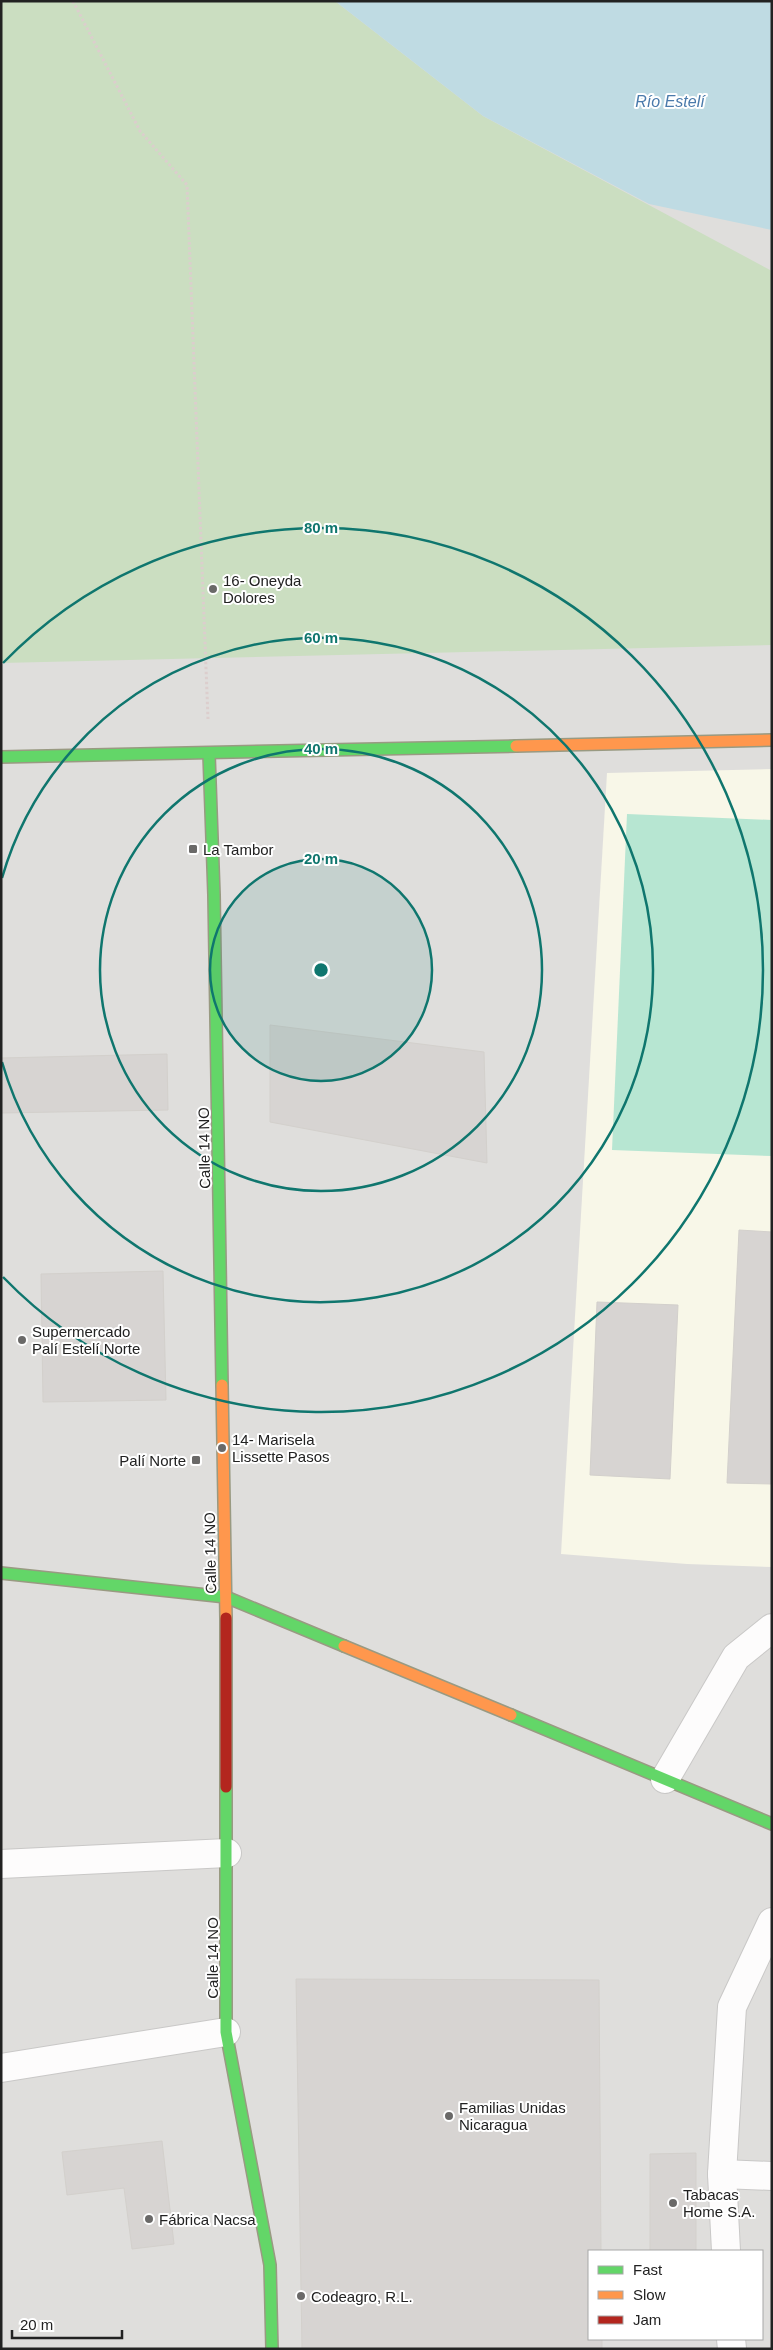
<svg xmlns="http://www.w3.org/2000/svg" width="773" height="2350" viewBox="0 0 773 2350" font-family="Arial,sans-serif">
<style>
.residential{fill:#dfdedc;fill-rule:evenodd}
.education{fill:#f8f7e8}
.forest{fill:#cbdec1}
.pitch{fill:#b7e6d2}
.water{fill:#bfdbe3}
.building{fill:#d7d4d2;stroke:#d3d0cc}
.lines{fill:none;stroke-linecap:round;stroke-linejoin:round}
.street-casing{stroke:#c9c8c7;stroke-width:30}
.fast-casing{stroke:#999a82;stroke-width:14}
.slow-casing{stroke:#999a82;stroke-width:14}
.jam-casing{stroke:#999a82;stroke-width:14}
.path{stroke:#dccecd;stroke-width:3;stroke-dasharray:2.5 2.5;stroke-linecap:butt}
.street{stroke:#fdfcfc;stroke-width:28}
.fast{stroke:#63d668;stroke-width:11}
.slow{stroke:#ff974d;stroke-width:11}
.jam{stroke:#b3261e;stroke-width:11}
.ring{fill:none;stroke:#0f766e;stroke-width:2.5}
.poi-dot{fill:#6a6968;stroke:#fff;stroke-width:2}
.labels{text-anchor:middle;dominant-baseline:central;stroke-width:4;stroke-linejoin:round;paint-order:stroke}
.poi-label{font-size:15px;fill:#222;stroke:#fff;text-anchor:start}
.street-label{font-size:15px;fill:#222;stroke:#fff}
.water-label{font-size:16px;font-style:italic;fill:#4a7aab;stroke:#fff}
.centre{fill:#0f766e;stroke:#fff;stroke-width:2.5}
.ring-label{font-size:15px;text-anchor:middle;font-weight:bold;fill:#0f766e;stroke:#fff;stroke-width:4;stroke-linejoin:round;paint-order:stroke}
</style>
<rect width="100%" height="100%" fill="#f0eeeb"/>
<path class="residential" d="M1,1H772V2349H1ZM589,2251H762V2339H589Z"/>
<polygon class="education" points="772,769 772,1567 687,1564 561,1554 607,773"/>
<polygon class="forest" points="1,1 335,1 483,116 772,271 772,645 1,663"/>
<polygon class="pitch" points="627,814 772,820 772,1156 612,1150"/>
<polygon class="water" points="335,1 772,1 772,230 649,204 483,116"/>
<g class="building">
<polygon points="270,1025 484,1052 487,1163 270,1122"/>
<polygon points="167,1054 168,1110 1,1113 1,1058"/>
<polygon points="739,1230 772,1232 772,1484 727,1483"/>
<polygon points="163,1271 166,1400 43,1402 41,1274"/>
<polygon points="597,1302 678,1305 670,1479 590,1475"/>
<polygon points="296,1979 599,1980 601,2251 589,2251 589,2339 602,2339 602,2349 302,2349"/>
<polygon points="162,2141 174,2244 132,2249 124,2188 67,2195 62,2152"/>
<polygon points="696,2153 696,2251 650,2251 650,2154"/>
</g>
<g class="lines">
<defs>
<g id="street">
<polyline points="665,1779 736,1657 772,1628"/>
<polyline points="1,1864 227,1853"/>
<polyline points="1,2068 226,2032"/>
<polyline points="722,2174 772,2176"/>
<polyline points="726,2251 722,2174 732,2007 772,1922"/>
<polyline points="731,2339 732,2349"/>
</g>
<g id="fast">
<polyline points="209,754 214,895 222,1385"/>
<polyline points="1,757 516,746"/>
<polyline points="1,1573 226,1597 344,1646"/>
<polyline points="511,1715 772,1824"/>
<polyline points="226,1787 226,2032 270,2265 272,2349"/>
</g>
<g id="slow">
<polyline points="516,746 772,740"/>
<polyline points="222,1385 226,1618"/>
<polyline points="344,1646 511,1715"/>
</g>
<polyline id="jam" points="226,1618 226,1787"/>
</defs>
<use href="#street" class="street-casing"/>
<use href="#fast" class="fast-casing"/>
<use href="#slow" class="slow-casing"/>
<use href="#jam" class="jam-casing"/>
<polyline class="path" points="73,1 140,131 187,185 208,719"/>
<use href="#street" class="street"/>
<use href="#fast" class="fast"/>
<use href="#slow" class="slow"/>
<use href="#jam" class="jam"/>
</g>
<circle cx="321" cy="970" r="111" fill="#0f766e" fill-opacity=".12"/>
<g class="ring">
<circle cx="321" cy="970" r="111"/>
<circle cx="321" cy="970" r="221"/>
<path d="M2 878A332 332 0 1 1 2 1062"/>
<path d="M3 663A442 442 0 1 1 3 1277"/>
</g>
<g class="poi-dot">
<circle cx="213" cy="589" r="5"/>
<rect x="188" y="844" width="10" height="10" rx="2.5"/>
<circle cx="22" cy="1340" r="5"/>
<circle cx="222" cy="1448" r="5"/>
<rect x="191" y="1455" width="10" height="10" rx="2.5"/>
<circle cx="449" cy="2116" r="5"/>
<circle cx="673" cy="2203" r="5"/>
<circle cx="149" cy="2219" r="5"/>
<circle cx="301" cy="2296" r="5"/>
</g>
<g class="labels">
<g class="poi-label">
<text x="223" y="580">16- Oneyda<tspan x="223" dy="17">Dolores</tspan></text>
<text x="203" y="849">La Tambor</text>
<text x="32" y="1331">Supermercado<tspan x="32" dy="17">Palí Estelí Norte</tspan></text>
<text x="232" y="1439">14- Marisela<tspan x="232" dy="17">Lissette Pasos</tspan></text>
<text x="186" y="1460" text-anchor="end">Palí Norte</text>
<text x="459" y="2107">Familias Unidas<tspan x="459" dy="17">Nicaragua</tspan></text>
<text x="683" y="2194">Tabacas<tspan x="683" dy="17">Home S.A.</tspan></text>
<text x="159" y="2219">Fábrica Nacsa</text>
<text x="311" y="2296">Codeagro, R.L.</text>
</g>
<g class="street-label">
<text transform="translate(204 1148) rotate(-91)">Calle 14 NO</text>
<text transform="translate(210 1553) rotate(-91)">Calle 14 NO</text>
<text transform="translate(212 1958) rotate(-90)">Calle 14 NO</text>
</g>
<g class="water-label">
<text x="670" y="101">Río Estelí</text>
</g>
</g>
<circle cx="321" cy="970" r="8" class="centre"/>
<g class="ring-label">
<text x="321" y="533">80 m</text>
<text x="321" y="643">60 m</text>
<text x="321" y="754">40 m</text>
<text x="321" y="864">20 m</text>
</g>
<rect width="773" height="2350" fill="none" stroke="#222222" stroke-width="5"/>
<rect x="588" y="2250" width="175" height="90" fill="#ffffff" stroke="#a7a7a7"/>
<rect x="598" y="2266" width="25" height="8" fill="#63d668" stroke="#a7a7a7"/>
<text x="633" y="2275" font-size="15" fill="#222222">Fast</text>
<rect x="598" y="2291" width="25" height="8" fill="#ff974d" stroke="#a7a7a7"/>
<text x="633" y="2300" font-size="15" fill="#222222">Slow</text>
<rect x="598" y="2316" width="25" height="8" fill="#b3261e" stroke="#a7a7a7"/>
<text x="633" y="2325" font-size="15" fill="#222222">Jam</text>
<path d="M12 2330v8h110v-8" fill="none" stroke="#222222" stroke-width="2.5"/>
<text x="20" y="2330" font-size="15" fill="#222222" stroke="#ffffff" stroke-width="4" paint-order="stroke">20 m</text>
</svg>
